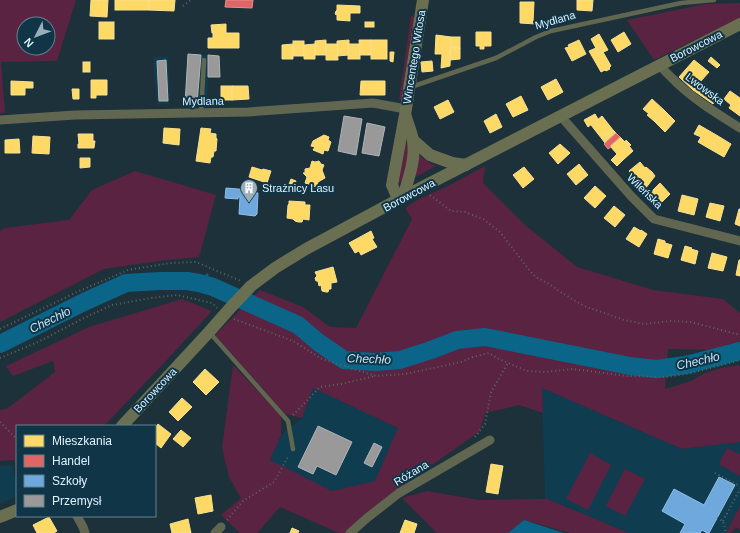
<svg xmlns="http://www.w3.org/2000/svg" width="740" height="533" viewBox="0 0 740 533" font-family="Helvetica,sans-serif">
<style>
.built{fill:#103c50}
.green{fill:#5a2341;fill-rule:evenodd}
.water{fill:#0a6589}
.homes{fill:#ffd966;stroke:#f5e094}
.shops{fill:#e06666;stroke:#df9094}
.schools{fill:#6fa8dc;stroke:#90bee6}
.industry{fill:#999;stroke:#aeb4b7}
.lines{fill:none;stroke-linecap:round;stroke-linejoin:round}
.stream{stroke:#0a6589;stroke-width:3}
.river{stroke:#0a6589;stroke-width:18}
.path{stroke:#5e675f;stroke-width:2;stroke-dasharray:1 3;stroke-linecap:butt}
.lane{stroke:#60664f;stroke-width:4.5}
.street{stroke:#60664f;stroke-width:9}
.secondary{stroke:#6a6f52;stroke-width:12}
.labels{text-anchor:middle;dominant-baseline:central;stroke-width:4;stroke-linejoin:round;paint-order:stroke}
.street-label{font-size:11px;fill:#def2fe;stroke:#103547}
.poi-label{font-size:11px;fill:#def2fe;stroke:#103547;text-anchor:start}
.water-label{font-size:12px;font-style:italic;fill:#c5e2f4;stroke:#103547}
</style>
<rect width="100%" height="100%" fill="#1d313a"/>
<g class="built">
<polygon points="188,54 219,56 220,77 208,77 207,104 185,104"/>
<polygon points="168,56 170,104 157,104 153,57"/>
<polygon points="313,388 398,428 375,482 332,491 269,460 281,435 302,418"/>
<polygon points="542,388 682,449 740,442 740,506 726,533 629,533 545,498"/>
<polygon points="12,465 17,483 17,496 0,504 0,466"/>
</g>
<g class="green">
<path d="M0,0H76L57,61L1,62L5,113H0ZM24,24H48V48H24Z"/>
<polygon points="740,3 740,18 654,60 627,20 706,4"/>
<polygon points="411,16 413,16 415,19 403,95 401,99 399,100"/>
<polygon points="405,139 408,147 409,162 402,181 396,185"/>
<polygon points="416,153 430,163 436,166 412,179"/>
<polygon points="485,166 483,183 525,225 577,267 653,290 723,299 740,313 740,345 717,350 668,349 665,389 691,381 705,373 721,368 740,365 740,442 682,449 542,388 543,413 519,405 499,410 486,412 479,432 392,493 366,513 345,533 339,533 280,507 257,533 240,533 221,515 241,498 229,477 222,448 233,365 281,415 281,435 270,460 332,491 375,481 398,428 313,388 302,418 285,414 215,335 260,290 303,307 330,327 356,328 412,219 405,208 419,199 448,186"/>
<polygon points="135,171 216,195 199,257 167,260 104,269 0,322 0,231 5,228 69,220 92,190"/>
<polygon points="182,299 212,311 163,364 104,426 17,426 17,470 14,460 0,461 0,410 8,408 55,372 53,361 13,376 6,366 89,327"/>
<polygon points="727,448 740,454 740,476 719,464"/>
<polygon points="590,453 611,465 588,510 566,499"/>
<polygon points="625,469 645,479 625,516 606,506"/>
<polygon points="427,491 479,500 545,499 545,498 629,533 570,533 524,520 508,533 437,533 402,498"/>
<polygon points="740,506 740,530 736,527 730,533 726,533"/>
</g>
<polygon class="water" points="524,520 564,533 508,533"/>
<g class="homes">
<polygon points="91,0 108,0 107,17 90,16"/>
<rect x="115" y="0" width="34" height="10"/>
<polygon points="149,0 175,0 174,11 149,10"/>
<polygon points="577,0 593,0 592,11 577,10"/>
<polygon points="520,2 534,2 533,23 536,24 520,23"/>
<polygon points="337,5 360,6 360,13 350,13 350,21 337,20 337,15 335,14 336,11 337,10"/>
<rect x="99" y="22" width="15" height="17"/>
<rect x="365" y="22" width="9" height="5"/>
<polygon points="226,24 226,33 239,33 239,48 208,48 208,38 213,38 213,33 212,33 211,25"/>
<polygon points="476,32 491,32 491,46 484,46 484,49 480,49 480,46 476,46"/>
<polygon points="624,32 631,44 618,52 611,40"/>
<polygon points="599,34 608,50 599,54 591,39"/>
<polygon points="436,35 451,37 450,66 441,68 442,54 435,54"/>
<rect x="451" y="37" width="9" height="11"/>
<polygon points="326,40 326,55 315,55 315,41"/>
<polygon points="349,40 349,55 337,56 337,41"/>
<polygon points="359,40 371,40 371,55 360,55"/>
<rect x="371" y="40" width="16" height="19"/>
<polygon points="579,40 586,54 572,61 565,48 569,47 568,45"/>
<rect x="293" y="41" width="11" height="15"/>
<polygon points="293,44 293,59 282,59 282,45"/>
<polygon points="315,44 315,59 304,59 304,45"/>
<polygon points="326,44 337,44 338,60 326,60"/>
<rect x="348" y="44" width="12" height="15"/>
<polygon points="451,48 460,48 460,59 450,60"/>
<polygon points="596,48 599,54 603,52 611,66 609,68 610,69 606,71 605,70 601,72 589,51"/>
<polygon points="390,52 394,52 393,62 390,61"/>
<polygon points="711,57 720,65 717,68 708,61"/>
<polygon points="694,60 709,72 693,90 679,77"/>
<polygon points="432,61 433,71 422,72 421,62"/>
<rect x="83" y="62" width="7" height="10"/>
<polygon points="556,79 563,92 548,100 541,87"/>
<polygon points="91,80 107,80 107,95 96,95 96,98 91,98"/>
<polygon points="11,81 33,82 33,88 25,88 25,95 11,95"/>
<polygon points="361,81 385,81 385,95 360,95"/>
<polygon points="697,85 717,98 713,104 693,90"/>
<rect x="221" y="86" width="11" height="14"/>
<polygon points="232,86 248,86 249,99 232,100"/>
<polygon points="72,89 79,89 79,99 73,99"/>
<polygon points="730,91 740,98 740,116 729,108 731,105 724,99"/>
<polygon points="521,96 528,110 513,117 506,104"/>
<polygon points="652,99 664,110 654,121 647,115 649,114 643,109"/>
<polygon points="448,100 454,112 440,119 434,107"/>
<polygon points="664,110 675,121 665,132 654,121"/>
<polygon points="496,114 502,127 490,133 484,121"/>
<polygon points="595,114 598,119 588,127 584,120"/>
<polygon points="602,116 613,130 602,139 591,125"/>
<polygon points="699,125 718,136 710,149 698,142 701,137 694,134"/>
<polygon points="164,128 180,129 179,145 163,143"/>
<polygon points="201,128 211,129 210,133 216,134 216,138 217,139 216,151 214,151 213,157 211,157 210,163 196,161"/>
<polygon points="613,130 616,133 605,143 602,139"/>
<polygon points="78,134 93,134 93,141 95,141 94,148 78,148 78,144 79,144"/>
<polygon points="324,135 329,137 328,140 331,142 328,151 324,150 323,154 313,150 315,147 311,146 313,141"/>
<polygon points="33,136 50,137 49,154 32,153"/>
<polygon points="718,136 731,144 724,157 710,149"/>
<polygon points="620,137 625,142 626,140 631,145 629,146 633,151 623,160 620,157 618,159 615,156 617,154 610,146"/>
<polygon points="19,139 20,153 5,153 5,140"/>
<polygon points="560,144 570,153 558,164 549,153"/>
<polygon points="615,156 618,159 620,157 623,160 617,166 611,160"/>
<polygon points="80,158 90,158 90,167 80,168"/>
<polygon points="312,161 315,162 319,161 321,164 324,165 322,170 325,178 318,182 316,187 305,183 307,177 303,173 305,173 305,169 310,168"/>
<polygon points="640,162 645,168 646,167 652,172 640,183 629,171"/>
<polygon points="579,164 588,175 576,185 567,174"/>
<polygon points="252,167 262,170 263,169 271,171 267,183 249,177"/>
<polygon points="524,167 534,179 523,188 513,175"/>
<polygon points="652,172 655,176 645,189 640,183"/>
<polygon points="291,179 296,181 292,191 287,190"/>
<polygon points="660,183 670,194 660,204 650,193"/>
<polygon points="595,186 606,196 595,208 584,198"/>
<polygon points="682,195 698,199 694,215 678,211"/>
<polygon points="289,201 305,202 305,205 310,205 309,220 303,219 302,222 298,222 295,221 293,219 287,218 288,205 289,204"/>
<polygon points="710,203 724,206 720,221 706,217"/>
<polygon points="614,206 625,215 615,227 604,218"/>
<polygon points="739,209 740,209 740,226 735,224"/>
<polygon points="634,227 641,231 641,230 647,234 639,247 626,239"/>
<polygon points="371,231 374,238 372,239 377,247 361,255 359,251 355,253 349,243"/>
<polygon points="658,239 665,241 665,243 672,245 668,258 654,254"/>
<polygon points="685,246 692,248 691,249 698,251 695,264 681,260"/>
<polygon points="712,253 727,257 723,271 708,268"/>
<polygon points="739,260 740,260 740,276 736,275"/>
<polygon points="333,267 337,282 331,283 331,289 329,289 328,292 326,292 322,291 321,285 319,286 318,281 316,281 315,278 317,276 315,272"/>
<polygon points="205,369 219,382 206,395 193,382"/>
<polygon points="182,398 192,407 178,421 169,412"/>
<polygon points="158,424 171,434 161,448 155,443 155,428"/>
<polygon points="181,430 191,438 183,447 173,439"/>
<polygon points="491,464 503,466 498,494 486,492"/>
<polygon points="211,495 213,511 198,514 195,498"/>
<polygon points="49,517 57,531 54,533 37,533 33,525"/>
<polygon points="188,519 191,533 172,533 170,524"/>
<polygon points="405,520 417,524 414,533 400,533"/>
<polygon points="292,528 299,531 298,533 290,533"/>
</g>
<g class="shops">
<polygon points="226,0 253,0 252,8 225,7"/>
<polygon points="616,133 620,137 610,146 611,147 608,149 604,144"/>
</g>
<g class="schools">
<polygon points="226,188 250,190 250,191 253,191 253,192 258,193 257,214 255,216 239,214 240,197 238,197 238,199 225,198"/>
<polygon points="719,477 735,485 709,533 707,533 702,530 700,533 680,533 685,524 662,511 674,489 704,505"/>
</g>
<g class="industry">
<polygon points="188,54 201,55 197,104 185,104"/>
<polygon points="208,55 219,56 220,77 208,77"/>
<polygon points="166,60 168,101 159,101 157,61"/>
<polygon points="344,116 362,119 356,155 338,151"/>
<polygon points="367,123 385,127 379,156 362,153"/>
<polygon points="318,426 352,442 336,475 317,466 313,474 298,467"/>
<polygon points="374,443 382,447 372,467 364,463"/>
</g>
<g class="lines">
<polyline class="stream" points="207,275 207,285"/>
<polyline class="river" points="0,344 84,302 126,283 160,281 187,281 199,283 213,287 298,325 318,342 344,360 375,362 400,360 431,350 457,340 485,337 630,366 656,369 686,365 740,351"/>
<g class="path">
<polyline points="183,6 191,0"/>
<polyline points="430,195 451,211 465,212 483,219 500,232 530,271 536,277 549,284 559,291 584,306 624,320 644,324 671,321 691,322 740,335"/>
<polyline points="234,319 293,341 322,359 376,376 405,374 461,362 473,357 489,353 499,359 527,371 545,372 573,369 627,376 666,377 692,373 740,360"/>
<polyline points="0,329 79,291 128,270 170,263 196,262 241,281"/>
<polyline points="0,358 38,342 84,318 112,305 151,298 177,295 212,303 217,308"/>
<polyline points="293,415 320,387 341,384 375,376"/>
<polyline points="0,422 17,439"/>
<polyline points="475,437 485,424 491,392 508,363"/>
<polyline points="715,473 740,486"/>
<polyline points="717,518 723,521 726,533"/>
<polyline points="227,520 243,501 274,482 289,455"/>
<polyline points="723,521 740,489"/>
</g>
<g class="lane">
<polyline points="411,87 496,58 536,37 551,31 681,3 714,0"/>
<polyline points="201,113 204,60"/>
<polyline points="210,333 288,421 293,449"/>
</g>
<g class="street">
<path d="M660,65C665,72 671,77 677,83C696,101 718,114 740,128"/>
<polyline points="562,115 565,121 631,196 654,219 740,241"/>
<polyline points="0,120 75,115 248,112 373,103 406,109"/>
<polyline points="77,516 83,527 85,533"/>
<polyline points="215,533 221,527"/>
<polyline points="350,533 367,518 399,493 490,440"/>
</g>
<g class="secondary">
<polyline points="414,141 430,155 452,163 466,165"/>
<path d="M403,197C408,180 416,159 413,141C412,133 408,125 406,117"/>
<polyline points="398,199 392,185 405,115 423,0"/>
<polyline points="122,426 209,332 232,306 251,286 275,268 306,249 403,197 740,24"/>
<polyline points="0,517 17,510"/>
</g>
</g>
<defs>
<symbol id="building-pin" viewBox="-11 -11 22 30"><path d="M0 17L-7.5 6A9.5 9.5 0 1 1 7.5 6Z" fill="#9aaeb9" stroke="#103547"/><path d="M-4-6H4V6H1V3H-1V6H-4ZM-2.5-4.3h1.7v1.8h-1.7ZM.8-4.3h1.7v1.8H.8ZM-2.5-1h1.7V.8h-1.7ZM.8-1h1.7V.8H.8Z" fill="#fff"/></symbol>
</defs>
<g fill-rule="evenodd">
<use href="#building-pin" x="239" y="178" width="20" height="27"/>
</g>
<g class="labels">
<g class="street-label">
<text transform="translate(555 20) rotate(-16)">Mydlana</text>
<text transform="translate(696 46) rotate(-27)">Borowcowa</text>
<text transform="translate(414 57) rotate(-81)">Wincentego Witosa</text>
<text transform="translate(705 89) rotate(37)">Lwowska</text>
<text transform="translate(203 101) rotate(-1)">Mydlana</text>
<text transform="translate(645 191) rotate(44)">Wileńska</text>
<text transform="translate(409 195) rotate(-28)">Borowcowa</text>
<text transform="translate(155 390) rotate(-47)">Borowcowa</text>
<text transform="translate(411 473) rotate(-31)">Różana</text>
</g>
<g class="poi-label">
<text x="262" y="188">Strażnicy Lasu</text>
</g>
<g class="water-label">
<text transform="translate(50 320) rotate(-26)">Chechło</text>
<text transform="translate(369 359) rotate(2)">Chechło</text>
<text transform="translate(698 361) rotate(-13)">Chechło</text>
</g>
</g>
<rect x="16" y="425" width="140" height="92" fill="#103547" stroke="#628190"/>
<rect x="24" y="435" width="20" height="12" fill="#ffd966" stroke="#628190"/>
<text x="52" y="445" font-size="12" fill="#def2fe">Mieszkania</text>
<rect x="24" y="455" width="20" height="12" fill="#e06666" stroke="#628190"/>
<text x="52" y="465" font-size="12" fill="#def2fe">Handel</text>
<rect x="24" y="475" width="20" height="12" fill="#6fa8dc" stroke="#628190"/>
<text x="52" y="485" font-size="12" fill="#def2fe">Szkoły</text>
<rect x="24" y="495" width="20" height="12" fill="#999999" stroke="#628190"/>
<text x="52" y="505" font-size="12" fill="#def2fe">Przemysł</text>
<g transform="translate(36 36) rotate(228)"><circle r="19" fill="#103547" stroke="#628190"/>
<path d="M0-3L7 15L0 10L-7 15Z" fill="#9aaeb9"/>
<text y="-6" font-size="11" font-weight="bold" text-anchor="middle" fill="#def2fe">N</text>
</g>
</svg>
